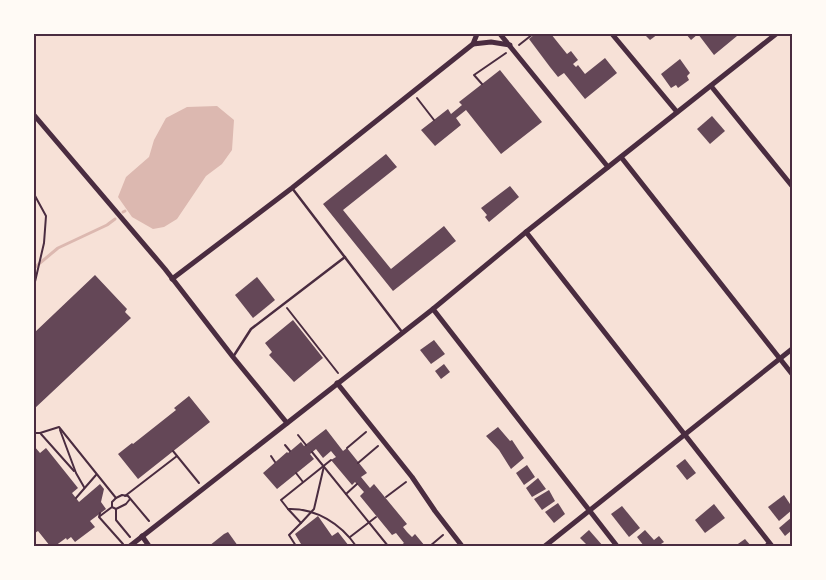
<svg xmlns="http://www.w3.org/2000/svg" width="826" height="580" viewBox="0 0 826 580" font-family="Manrope,sans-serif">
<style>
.water{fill:#dcb8b0}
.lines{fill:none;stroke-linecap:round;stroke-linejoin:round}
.stream{stroke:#dcb8b0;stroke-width:3}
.building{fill:#644757}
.path{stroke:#4a2c40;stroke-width:2}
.service{stroke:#4a2c40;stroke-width:2.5}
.minor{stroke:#4a2c40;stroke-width:5}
.neatline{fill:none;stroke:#4a2c40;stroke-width:2}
</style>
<rect width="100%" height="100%" fill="#f7e1d7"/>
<polygon class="water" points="217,106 234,120 232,150 222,164 206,176 177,219 164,227 153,229 132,217 118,197 126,177 149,157 154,140 166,118 187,107"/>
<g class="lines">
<g class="stream">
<polyline points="123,212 125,211"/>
<polyline points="34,268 58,248 107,225 115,219"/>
</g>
</g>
<g class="building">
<polygon points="535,34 551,34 567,54 571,51 578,60 573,64 576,67 578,65 585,74 605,58 617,73 585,99 564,73 558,77 550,67 529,39"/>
<polygon points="644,34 658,34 650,40"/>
<polygon points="686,34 736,34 737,36 714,55 698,34 691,40"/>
<polygon points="680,59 690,73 687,76 689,80 678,88 676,85 671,88 661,74"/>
<polygon points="500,70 542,122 501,154 466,110 456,118 461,125 435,146 421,130 448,109 451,114 462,105 459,102"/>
<polygon points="712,116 725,131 710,144 697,129"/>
<polygon points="386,154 397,167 343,210 391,269 444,226 456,241 393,291 323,204"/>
<polygon points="510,186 519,197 489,222 485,217 487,215 481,208"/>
<polygon points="95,275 127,309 125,312 131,318 34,409 34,333"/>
<polygon points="257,277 275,300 253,318 235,295"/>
<polygon points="293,320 323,358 294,382 269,355 272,352 265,343"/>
<polygon points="434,340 445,354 431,364 420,350"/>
<polygon points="444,364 450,372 441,379 435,371"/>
<polygon points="189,396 210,422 138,479 118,454 132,443 133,444 176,410 174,408"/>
<polygon points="498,427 510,441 512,440 524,458 511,469 499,450 486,436"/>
<polygon points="326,429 343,451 347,448 367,473 361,477 370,488 374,484 407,524 403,527 407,532 412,537 415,534 425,546 400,546 404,543 396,533 392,535 360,496 364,492 355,482 352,485 331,460 336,457 331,451 323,458 316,449 310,454 314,459 277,489 263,473 287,452 288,453 301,442 304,446"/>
<polygon points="34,446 40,453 46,448 78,488 72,493 79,502 100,484 104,489 101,502 106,509 90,521 95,527 75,542 71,537 67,540 66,538 55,546 50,546 38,531 35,533 34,532"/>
<polygon points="685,459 696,473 687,480 676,466"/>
<polygon points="527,465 535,477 524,485 516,473"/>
<polygon points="538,478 546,489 532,497 526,488"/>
<polygon points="549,490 555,501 542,510 534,499"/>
<polygon points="784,495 792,507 792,510 779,521 768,507"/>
<polygon points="558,503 565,514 554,523 545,512"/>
<polygon points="714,504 725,518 705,533 695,520"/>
<polygon points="622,506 640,528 629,537 611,514"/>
<polygon points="318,516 332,536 338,532 349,546 298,546 301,544 295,534"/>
<polygon points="792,517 792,530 785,536 779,528"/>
<polygon points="589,530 603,546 588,546 580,538"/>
<polygon points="645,530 654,540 659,536 664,542 658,546 644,546 637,537"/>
<polygon points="228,532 238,546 209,546 224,534"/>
<polygon points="745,539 751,546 735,546"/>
</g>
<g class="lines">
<g class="path">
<polyline points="519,45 533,34"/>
<polyline points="482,84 474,75 506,53"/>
<polyline points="417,98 434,120"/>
<polyline points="34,194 46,216 44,243 34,286"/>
<polyline points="287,308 338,373"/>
<polyline points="60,430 76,473 84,487"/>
<polyline points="34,433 40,433 59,427 116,498 122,495 128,496 149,521"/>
<polyline points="41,434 74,471"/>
<polyline points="298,435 306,445"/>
<polyline points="285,445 290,451"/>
<polyline points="347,448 366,432"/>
<polyline points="173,451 199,483"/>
<polyline points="312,452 388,546"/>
<polyline points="271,456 275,462"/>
<path d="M331,460L281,500L288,509C316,508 341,524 356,546"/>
<polyline points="358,463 378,446"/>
<polyline points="296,473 303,482"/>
<polyline points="346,494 357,484"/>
<polyline points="125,496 177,456"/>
<polyline points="386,497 406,482"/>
<polyline points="76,498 96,475"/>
<polyline points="116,498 112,502 112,507 116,509 116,520 130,537"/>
<polyline points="116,509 126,504 130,499"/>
<polyline points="288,509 301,523 289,535 296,546"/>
<polyline points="100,513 99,517 123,544"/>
<polyline points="100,516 112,507"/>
<polyline points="301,523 314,509 324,466"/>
<polyline points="350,537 376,517"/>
<polyline points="430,546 443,535"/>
</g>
<g class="service">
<polyline points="292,188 402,332"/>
<polyline points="233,357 251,329 345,257"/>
<polyline points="765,546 769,542"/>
</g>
<g class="minor">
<polyline points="500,34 608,167"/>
<polyline points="612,34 677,112"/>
<polyline points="473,44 491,42 510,45"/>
<polyline points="711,86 792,186"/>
<polyline points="34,115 165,269 233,357 287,423"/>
<polyline points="621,157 792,374"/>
<polyline points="526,232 772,546"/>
<polyline points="172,279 292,188 473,44 477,34"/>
<polyline points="433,309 617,546"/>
<polyline points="337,383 412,477 435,511 462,546"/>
<polyline points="142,536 149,546"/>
<polyline points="130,546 433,309 526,232 776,34"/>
<polyline points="545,546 792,349"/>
</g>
</g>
<rect width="826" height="580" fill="none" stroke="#fffaf5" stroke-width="70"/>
<rect x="35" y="35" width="756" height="510" class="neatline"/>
</svg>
